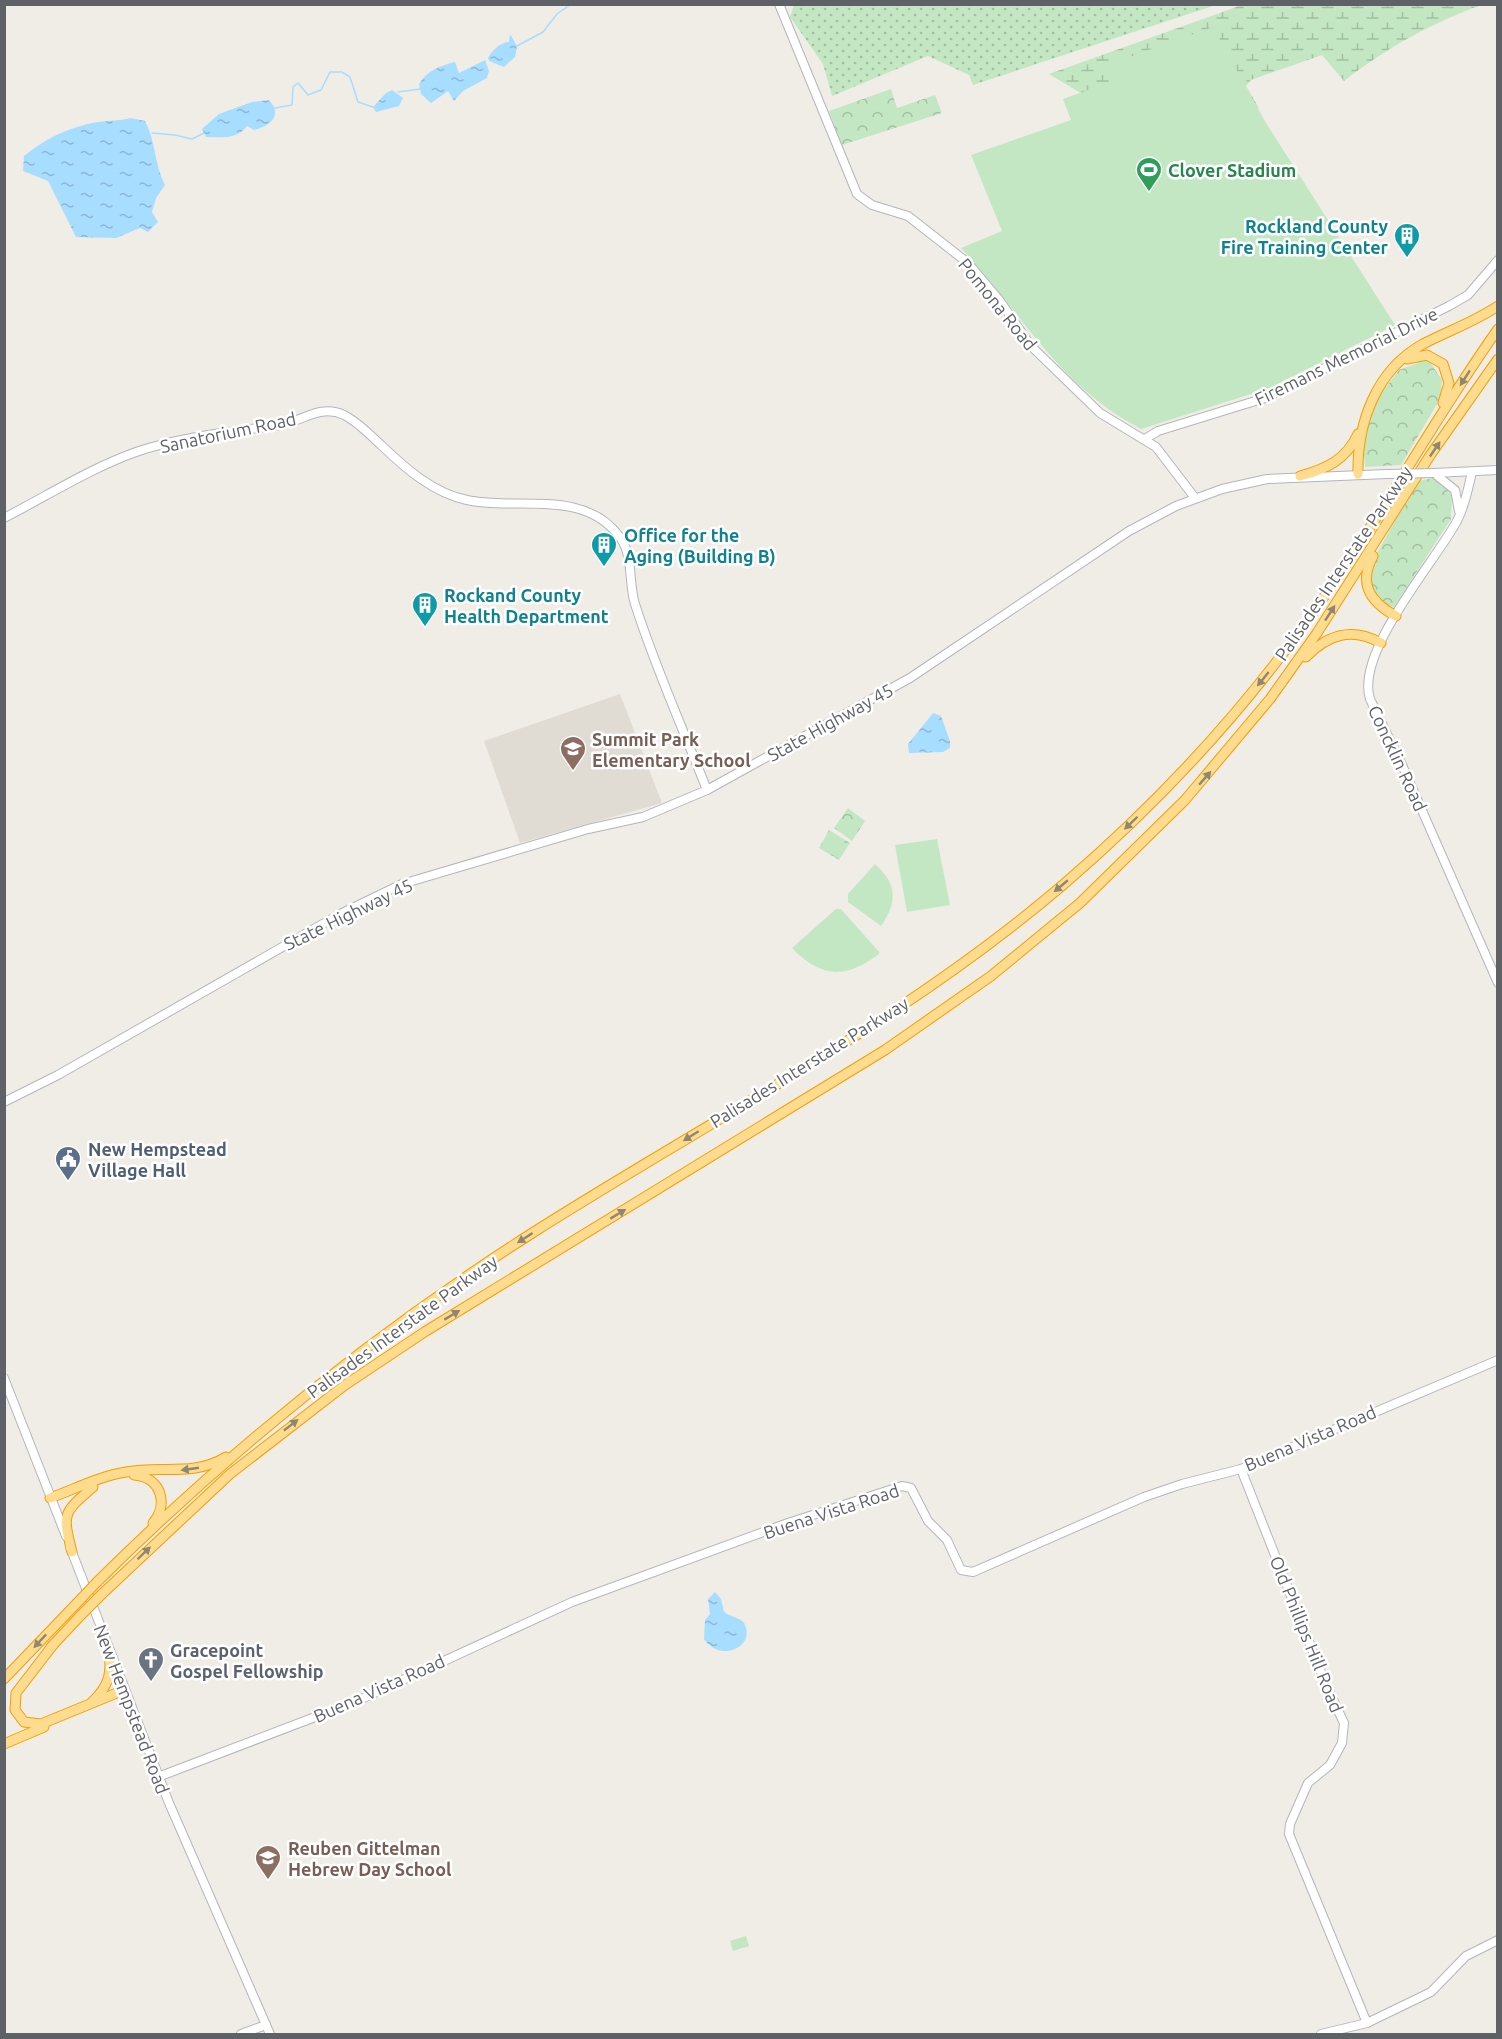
<svg xmlns="http://www.w3.org/2000/svg" width="1502" height="2039" viewBox="0 0 1502 2039" font-family="Ubuntu,sans-serif">
<style>
.education{fill:#e0dcd4}
.grass{fill:url(#grass-dots)}
.forest{fill:url(#forest-crowns)}
.wetland{fill:url(#wetland-marsh)}
.pitch{fill:#c4e7c3}
.water{fill:url(#water-ripples)}
.lines{fill:none;stroke-linecap:round;stroke-linejoin:round}
.stream{stroke:#a7ddff;stroke-width:1.5}
.secondary-casing{stroke:#b2b6bb;stroke-width:10}
.highway-casing{stroke:#f69d00;stroke-width:11}
.secondary{stroke:#fff;stroke-width:8}
.highway{stroke:#fedc8f;stroke-width:9}
.secondary-bridge-casing{stroke:#b2b6bb;stroke-width:10;stroke-linecap:butt}
.highway-bridge-casing{stroke:#f69d00;stroke-width:11;stroke-linecap:butt}
.secondary-bridge{stroke:#fff;stroke-width:8}
.highway-bridge{stroke:#fedc8f;stroke-width:9}
.oneway{fill:#8e8773}
.labels{text-anchor:middle;dominant-baseline:central;stroke-width:5;stroke-linejoin:round;paint-order:stroke}
.leisure-label{font-size:18px;font-weight:bold;fill:#27864d;stroke:#fff;text-anchor:start}
.culture-label{font-size:18px;font-weight:bold;fill:#0d838f;stroke:#fff;text-anchor:start}
.street-label{font-size:18px;fill:#5e6267;stroke:#fff}
.education-label{font-size:18px;font-weight:bold;fill:#785e54;stroke:#fff;text-anchor:start}
.service-label{font-size:18px;font-weight:bold;fill:#4e5e75;stroke:#fff;text-anchor:start}
.worship-label{font-size:18px;font-weight:bold;fill:#5b616d;stroke:#fff;text-anchor:start}
</style>
<defs>
<pattern id="grass-dots" width="8" height="8" patternUnits="userSpaceOnUse" patternTransform="scale(1.5)"><rect width="8" height="8" fill="#c4e7c3"/><path d="M2 2h.1M6 6h.1" fill="none" stroke="#a2bfa2" stroke-width="1.8" stroke-linecap="round"/></pattern>
<pattern id="forest-crowns" width="20" height="18" patternUnits="userSpaceOnUse" patternTransform="scale(1.5)"><rect width="20" height="18" fill="#c4e7c3"/><path d="M2 6a3 3 0 1 1 6 0M12 15a3 3 0 1 1 6 0" fill="none" stroke="#a2bfa2"/></pattern>
<pattern id="wetland-marsh" width="20" height="14" patternUnits="userSpaceOnUse" patternTransform="scale(1.5)"><rect width="20" height="14" fill="#c4e7c3"/><path d="M1 5h8M5 5V1M11 12h8M15 12V8" fill="none" stroke="#a2bfa2"/></pattern>
<pattern id="water-ripples" width="26" height="14" patternUnits="userSpaceOnUse" patternTransform="scale(1.5)"><rect width="26" height="14" fill="#a7ddff"/><path d="M2 4q2-2 4 0t4 0M15 11q2-2 4 0t4 0" fill="none" stroke="#8bb7d2"/></pattern>
</defs>
<rect width="100%" height="100%" fill="#f0ede6"/>
<polygon class="education" points="620,694 662,803 520,843 484,741"/>
<polygon class="grass" points="794,5 1212,4 1213,6 973,85 969,75 928,56 832,96 823,64 790,17"/>
<g class="forest">
<polygon points="891,89 897,108 935,95 942,113 842,145 829,111"/>
<polygon points="1428,359 1442,380 1440,399 1401,465 1365,467 1363,441 1378,397 1399,370"/>
<polygon points="1434,478 1452,495 1451,519 1394,607 1380,603 1371,587 1372,562 1417,481"/>
<polygon points="848,808 865,821 852,841 834,828"/>
<polygon points="829,830 850,843 839,860 819,848"/>
</g>
<path class="wetland" d="M1242,5H1481C1430,24 1388,47 1344,81L1322,55L1251,80L1246,86L1259,108L1167,145L1049,74Z"/>
<g class="pitch">
<path d="M1213,27L1266,123L1395,325L1270,388L1141,429C1058,386 1022,313 961,248L1002,231L971,155L1071,120L1063,99L1112,81L1107,65Z"/>
<polygon points="829,833 837,838 828,852 820,847"/>
<polygon points="839,839 848,845 839,859 830,853"/>
<polygon points="937,839 950,905 907,912 895,845"/>
<path d="M875,864C897,884 898,901 881,926L848,902V894Z"/>
<path d="M836,909H841L880,953C847,979 822,979 792,948Z"/>
<polygon points="746,1936 749,1946 733,1951 730,1941"/>
</g>
<g class="water">
<path d="M510,34L517,46L515,57L504,67L489,61L488,58C492,50 501,42 509,42Z"/>
<path d="M485,60L489,71L487,78L463,91L454,101L448,91L431,103L421,94L419,84C426,71 442,65 455,62L459,73Z"/>
<polygon points="392,90 403,98 399,106 376,112 373,107 386,93"/>
<path d="M269,100C283,115 271,126 254,130L247,126C237,140 221,137 206,137L202,129L219,114L252,102Z"/>
<path d="M131,118L145,121C156,141 154,164 165,185L156,198L152,212L158,222L148,232L140,228L116,238L76,237L48,181L23,171L24,156C44,140 63,130 88,124C102,120 116,122 131,118Z"/>
<polygon points="933,713 941,716 950,741 950,748 943,752 909,753 908,744"/>
<path d="M715,1592L721,1599L724,1612C729,1616 741,1618 744,1623C757,1646 721,1664 704,1639L705,1620L710,1614L708,1599Z"/>
</g>
<g class="lines">
<g class="stream">
<polyline points="517,46 543,32 557,14 571,4"/>
<polyline points="398,92 420,89"/>
<polyline points="275,108 292,105 293,87 298,83 308,95 321,90 330,72 342,72 350,77 358,102 373,107"/>
<polyline points="152,133 175,135 192,139 204,133"/>
</g>
<defs>
<g id="secondary">
<polyline points="779,4 857,194 872,205 908,216 968,263 1000,301 1031,346 1100,413 1156,447 1195,498"/>
<polyline points="1145,439 1158,431 1265,398 1449,306 1468,295 1498,260"/>
<path d="M1472,472C1468,489 1465,506 1457,521C1435,562 1355,652 1370,699L1402,765L1498,983"/>
<polyline points="1434,473 1498,470"/>
<polyline points="1435,474 1455,490 1459,511"/>
<path d="M4,518C47,496 91,468 136,452C184,436 231,432 280,425C303,421 320,404 344,415C358,422 369,434 381,445C405,468 433,493 467,500C516,511 583,488 619,536C634,555 628,582 635,604C655,667 683,729 707,790"/>
<polyline points="4,1102 58,1075 342,913 402,884 588,829 643,817 707,790 910,678 1129,531 1176,506 1222,489 1267,479 1387,474"/>
<polyline points="4,1378 66,1536"/>
<polyline points="1241,1469 1327,1687 1344,1723 1342,1743 1330,1765 1308,1783 1290,1824 1289,1834 1367,2023"/>
<polyline points="70,1547 169,1803 270,2034"/>
<polyline points="158,1777 357,1701 572,1602 788,1523 902,1486 911,1488 928,1521 947,1540 961,1570 973,1572 1144,1497 1182,1484 1241,1469 1498,1360"/>
<polyline points="241,2034 266,2025"/>
<polyline points="1321,2034 1367,2023 1431,1992 1466,1956 1498,1940"/>
</g>
<g id="highway">
<polyline points="1407,359 1427,355 1443,364 1449,383 1443,403"/>
<path d="M1358,474C1357,423 1376,370 1423,344C1448,331 1474,322 1498,306"/>
<path d="M1300,476C1326,469 1346,460 1358,434"/>
<path d="M1373,556C1358,584 1370,602 1396,616"/>
<path d="M1306,657C1328,634 1352,627 1381,643"/>
<path d="M134,1475C161,1477 169,1504 153,1523"/>
<path d="M50,1498C75,1489 100,1476 126,1472C161,1465 193,1477 226,1457"/>
<path d="M72,1552C62,1513 63,1513 93,1487"/>
<path d="M97,1582C231,1449 378,1331 537,1230C714,1118 904,1021 1064,884C1163,799 1252,702 1326,594C1386,508 1437,415 1498,329"/>
<polyline points="102,1594 230,1474 345,1385 426,1331 885,1050 991,976 1080,903 1185,800 1270,699 1317,633 1431,454 1498,359"/>
<polyline points="53,1645 16,1693 15,1710 24,1722 41,1724 124,1690"/>
<polyline points="51,1647 81,1615"/>
<polyline points="4,1679 76,1604"/>
<path d="M92,1702C109,1686 113,1672 108,1650"/>
<polyline points="4,1744 44,1727"/>
</g>
</defs>
<use href="#secondary" class="secondary-casing"/>
<use href="#highway" class="highway-casing"/>
<use href="#secondary" class="secondary"/>
<use href="#highway" class="highway"/>
<defs>
<polyline id="secondary-bridge" points="1387,474 1434,473"/>
<g id="highway-bridge">
<polyline points="76,1604 97,1582"/>
<polyline points="81,1615 102,1594"/>
</g>
</defs>
<use href="#secondary-bridge" class="secondary-bridge-casing"/>
<use href="#highway-bridge" class="highway-bridge-casing"/>
<use href="#secondary-bridge" class="secondary-bridge"/>
<use href="#highway-bridge" class="highway-bridge"/>
</g>
<defs><path id="oneway-solid" d="M-6-.8H1V-3.2L6.5 0L1 3.2V.8H-6Z" transform="scale(1.5)"/></defs>
<g class="oneway">
<use href="#oneway-solid" transform="translate(1465 378) rotate(123)"/>
<use href="#oneway-solid" transform="translate(1435 449) rotate(-56)"/>
<use href="#oneway-solid" transform="translate(1330 613) rotate(-57)"/>
<use href="#oneway-solid" transform="translate(1263 679) rotate(129)"/>
<use href="#oneway-solid" transform="translate(1205 778) rotate(-49)"/>
<use href="#oneway-solid" transform="translate(1131 823) rotate(136)"/>
<use href="#oneway-solid" transform="translate(1061 886) rotate(140)"/>
<use href="#oneway-solid" transform="translate(691 1136) rotate(148)"/>
<use href="#oneway-solid" transform="translate(618 1214) rotate(-31)"/>
<use href="#oneway-solid" transform="translate(525 1238) rotate(147)"/>
<use href="#oneway-solid" transform="translate(452 1315) rotate(-31)"/>
<use href="#oneway-solid" transform="translate(291 1425) rotate(-38)"/>
<use href="#oneway-solid" transform="translate(190 1469) rotate(172)"/>
<use href="#oneway-solid" transform="translate(144 1553) rotate(-44)"/>
<use href="#oneway-solid" transform="translate(40 1641) rotate(133)"/>
</g>
<defs>
<symbol id="stadium-pin" viewBox="-11 -11 22 30"><path d="M0 17L-7.5 6A9.5 9.5 0 1 1 7.5 6Z" fill="#2e9e5b" stroke="#fff"/><path d="M0-5a6.5 5 0 1 0 0 10a6.5 5 0 1 0 0-10ZM-3.5-1.8h7v3.6h-7Z" fill="#fff"/></symbol>
<symbol id="building-pin" viewBox="-11 -11 22 30"><path d="M0 17L-7.5 6A9.5 9.5 0 1 1 7.5 6Z" fill="#0f9aa8" stroke="#fff"/><path d="M-4-6H4V6H1V3H-1V6H-4ZM-2.5-4.3h1.7v1.8h-1.7ZM.8-4.3h1.7v1.8H.8ZM-2.5-1h1.7V.8h-1.7ZM.8-1h1.7V.8H.8Z" fill="#fff"/></symbol>
<symbol id="school-pin" viewBox="-11 -11 22 30"><path d="M0 17L-7.5 6A9.5 9.5 0 1 1 7.5 6Z" fill="#8d6e63" stroke="#fff"/><path d="M0-5L7-2L0 1L-7-2ZM-4 1L0 2.5L4 1V4Q0 6-4 4Z" fill="#fff"/></symbol>
<symbol id="civic-pin" viewBox="-11 -11 22 30"><path d="M0 17L-7.5 6A9.5 9.5 0 1 1 7.5 6Z" fill="#5c6f8a" stroke="#fff"/><path d="M-.6-6.5H3V-4.5H.6V-3L4-1V1h2V6H-6V1h2V-1L-.6-3ZM-1.2 2.5V6h2.4V2.5Z" fill="#fff"/></symbol>
<symbol id="church-pin" viewBox="-11 -11 22 30"><path d="M0 17L-7.5 6A9.5 9.5 0 1 1 7.5 6Z" fill="#6b7280" stroke="#fff"/><path d="M-1.2-6h2.4v3.5h3.3v2.4h-3.3V6h-2.4V-.1h-3.3v-2.4h3.3Z" fill="#fff"/></symbol>
</defs>
<g fill-rule="evenodd">
<use href="#stadium-pin" x="1134" y="155" width="30" height="40"/>
<use href="#building-pin" x="1392" y="221" width="30" height="40"/>
<use href="#building-pin" x="589" y="530" width="30" height="40"/>
<use href="#building-pin" x="410" y="590" width="30" height="40"/>
<use href="#school-pin" x="558" y="734" width="30" height="40"/>
<use href="#civic-pin" x="53" y="1144" width="30" height="40"/>
<use href="#church-pin" x="136" y="1645" width="30" height="40"/>
<use href="#school-pin" x="253" y="1843" width="30" height="40"/>
</g>
<g class="labels">
<g class="leisure-label">
<text x="1168" y="170">Clover Stadium</text>
</g>
<g class="culture-label">
<text x="1388" y="226" text-anchor="end">Rockland County<tspan x="1388" dy="21">Fire Training Center</tspan></text>
<text x="624" y="535">Office for the<tspan x="624" dy="21">Aging (Building B)</tspan></text>
<text x="444" y="595">Rockand County<tspan x="444" dy="21">Health Department</tspan></text>
</g>
<g class="street-label">
<text transform="translate(998 304) rotate(51)">Pomona Road</text>
<text transform="translate(1346 356) rotate(-26)">Firemans Memorial Drive</text>
<text transform="translate(228 432) rotate(-12)">Sanatorium Road</text>
<text transform="translate(1343 563) rotate(-56)">Palisades Interstate Parkway</text>
<text transform="translate(830 722) rotate(-29)">State Highway 45</text>
<text transform="translate(1398 758) rotate(65)">Concklin Road</text>
<text transform="translate(348 914) rotate(-26)">State Highway 45</text>
<text transform="translate(809 1062) rotate(-32)">Palisades Interstate Parkway</text>
<text transform="translate(402 1326) rotate(-36)">Palisades Interstate Parkway</text>
<text transform="translate(1310 1438) rotate(-23)">Buena Vista Road</text>
<text transform="translate(831 1511) rotate(-18)">Buena Vista Road</text>
<text transform="translate(1307 1634) rotate(68)">Old Phillips Hill Road</text>
<text transform="translate(379 1688) rotate(-24)">Buena Vista Road</text>
<text transform="translate(132 1709) rotate(69)">New Hempstead Road</text>
</g>
<g class="education-label">
<text x="592" y="739">Summit Park<tspan x="592" dy="21">Elementary School</tspan></text>
<text x="288" y="1848">Reuben Gittelman<tspan x="288" dy="21">Hebrew Day School</tspan></text>
</g>
<g class="service-label">
<text x="88" y="1149">New Hempstead<tspan x="88" dy="21">Village Hall</tspan></text>
</g>
<g class="worship-label">
<text x="170" y="1650">Gracepoint<tspan x="170" dy="21">Gospel Fellowship</tspan></text>
</g>
</g>
<rect width="1502" height="2039" fill="none" stroke="#5e6267" stroke-width="12"/>
</svg>
